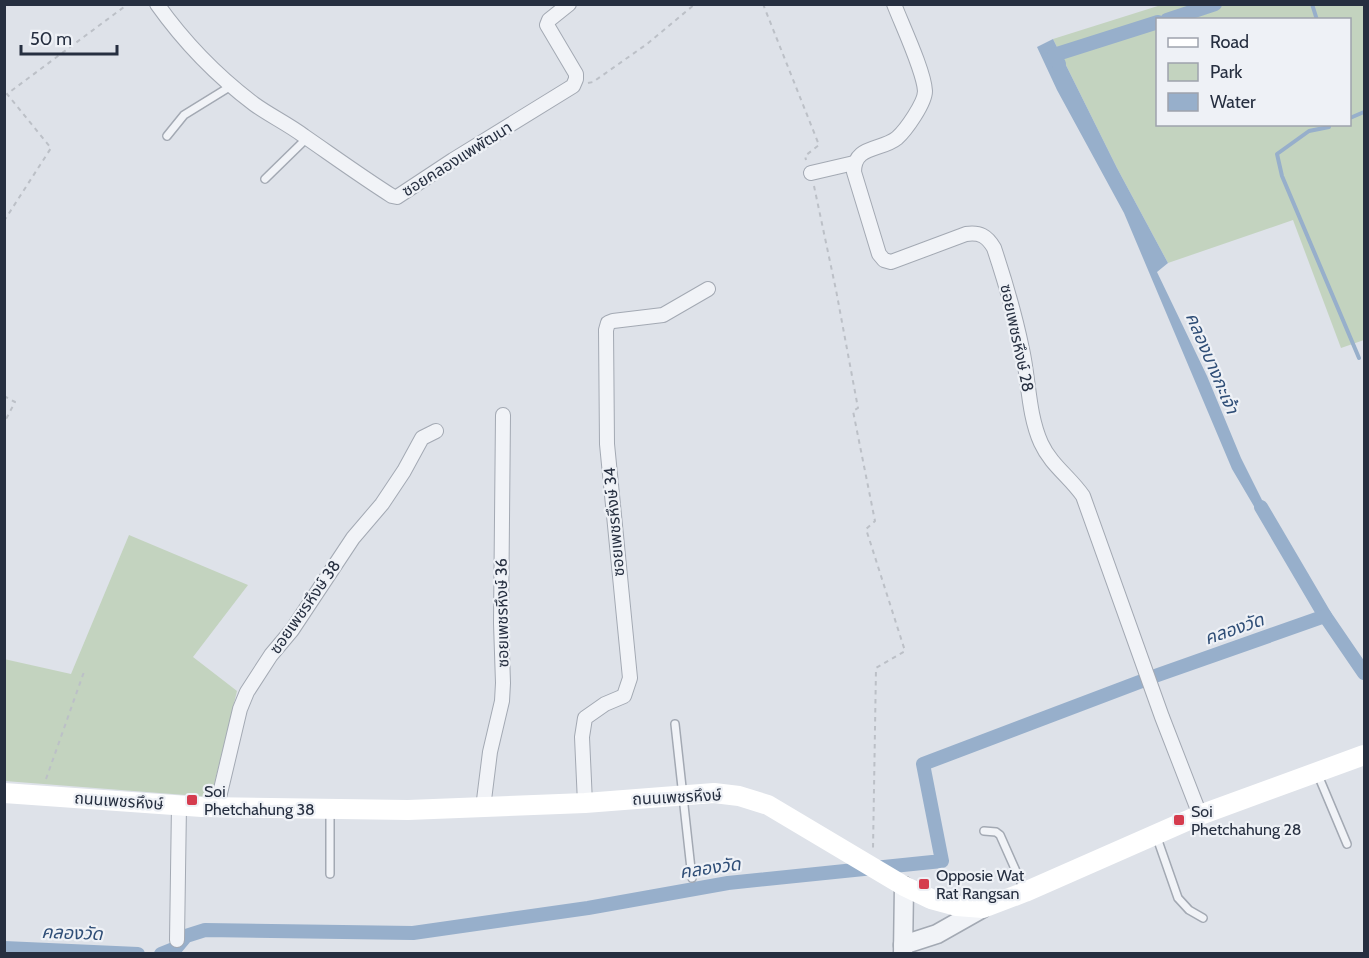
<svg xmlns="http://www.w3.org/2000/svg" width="1369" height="958" viewBox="0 0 1369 958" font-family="Cabin,'Noto Sans Thai',sans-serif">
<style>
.green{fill:#c3d3bf;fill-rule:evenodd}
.water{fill:#97afcb}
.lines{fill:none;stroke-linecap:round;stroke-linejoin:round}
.stream{stroke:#97afcb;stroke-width:4}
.canal{stroke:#97afcb;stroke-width:14}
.service-casing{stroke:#a3a9b3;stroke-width:10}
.minor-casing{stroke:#a3a9b3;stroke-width:16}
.tertiary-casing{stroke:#a3a9b3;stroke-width:21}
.path{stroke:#bcc0c7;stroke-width:2;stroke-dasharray:4.5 4.5;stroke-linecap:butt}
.service{stroke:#f1f3f7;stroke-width:7}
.minor{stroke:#f1f3f7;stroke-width:14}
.tertiary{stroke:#f1f3f7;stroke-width:18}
.secondary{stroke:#fff;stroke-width:20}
.poi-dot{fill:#d53c4e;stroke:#eef1f6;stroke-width:2}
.labels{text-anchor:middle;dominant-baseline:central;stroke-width:4.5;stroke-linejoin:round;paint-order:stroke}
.street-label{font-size:16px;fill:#262f40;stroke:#eef1f6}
.poi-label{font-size:16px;fill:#262f40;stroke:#eef1f6;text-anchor:start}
.water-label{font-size:18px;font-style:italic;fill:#2e4d76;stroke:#eef1f6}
</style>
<rect width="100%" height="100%" fill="#dee2e9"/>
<g class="green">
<path d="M1161,5H1364V340L1341,348L1293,220L1168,263L1117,168L1053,39ZM1158,20H1350V124H1158Z"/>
<polygon points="129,535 248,585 193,657 237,691 211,797 5,781 4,659 71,674"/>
</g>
<polygon class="water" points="1053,39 1117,168 1168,263 1157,272 1207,376 1241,458 1273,522 1265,525 1232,469 1124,213 1057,90 1037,47"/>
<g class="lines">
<g class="stream">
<polyline points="1312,4 1317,20"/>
<polyline points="1350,118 1364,112"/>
<polyline points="1329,124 1329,127 1309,131 1277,154 1282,176 1359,358"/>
</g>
<g class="canal">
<polyline points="1167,20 1215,4"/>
<polyline points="1059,64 1054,55 1158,22"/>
<polyline points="1261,507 1325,616 1364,673"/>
<polyline points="1155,676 1325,616"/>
<polyline points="4,948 138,954"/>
<polyline points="161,954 176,948 186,936 205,930 413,933 588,908 728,883 942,861 923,764 1142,681"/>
</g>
<defs>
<g id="service">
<polyline points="167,136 184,115 231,86"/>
<polyline points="265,179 307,138"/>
<polyline points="675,724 692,878"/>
<polyline points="1318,775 1347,844"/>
<polyline points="984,831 996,832 1000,835 1024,889"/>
<polyline points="1156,835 1178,898 1189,910 1203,918"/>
<polyline points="330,874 330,811"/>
</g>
<g id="minor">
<path d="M157,4C184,42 217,76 254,104C269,115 288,124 304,136C333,156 362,177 392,196L397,197L453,160L573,86L576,79V74L547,25L549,20L569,4"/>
<path d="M894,4C902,25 924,71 925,91C925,103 906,130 897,138C881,151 854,145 854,172L879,254L884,260L891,262L966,234C980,232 987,236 994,248C1005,281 1015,315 1022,349C1029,380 1028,414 1041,443C1051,465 1070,477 1083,496L1162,717L1200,815"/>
<polyline points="811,173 854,163"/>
<polyline points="585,803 582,737 585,718 605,704 624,696 630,678 607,444 606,330 608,323 613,321 663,315 708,289"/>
<polyline points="217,806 240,709 247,692 271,655 292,630 353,538 382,504 404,471 422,438 436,431"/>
<polyline points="483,808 490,752 502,701 503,683 501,623 503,415"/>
<polyline points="177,940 179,805"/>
</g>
<g id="tertiary">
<polyline points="903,945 937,934 983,908"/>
<polyline points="903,954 904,886"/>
</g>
</defs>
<use href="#service" class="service-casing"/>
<use href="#minor" class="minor-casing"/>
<use href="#tertiary" class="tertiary-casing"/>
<g class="path">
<polyline points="763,4 819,145 805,156 806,160"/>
<polyline points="588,83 593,82 647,44 695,4"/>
<polyline points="814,186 836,290 858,408 853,411 875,521 866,529 905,651 876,668 873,849"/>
<polyline points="4,221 51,148 7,94 128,4"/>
<polyline points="4,396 15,402 4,423"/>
<polyline points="46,779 85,669"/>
</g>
<use href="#service" class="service"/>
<use href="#minor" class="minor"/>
<use href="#tertiary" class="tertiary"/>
<polyline class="secondary" points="4,793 202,807 408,810 585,803 714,793 739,796 768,805 904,886 931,899 957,906 983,908 1025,892 1200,815 1364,755"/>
</g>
<g class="poi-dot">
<rect x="186" y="794" width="12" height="12" rx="3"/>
<rect x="1173" y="814" width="12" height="12" rx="3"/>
<rect x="918" y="878" width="12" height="12" rx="3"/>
</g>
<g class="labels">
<g class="street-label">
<text transform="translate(457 159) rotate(-32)">ซอยคลองแพพัฒนา</text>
<text transform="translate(1017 338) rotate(78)">ซอยเพชรหึงษ์ 28</text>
<text transform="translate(614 522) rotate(-95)">ซอยเพชรหึงษ์ 34</text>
<text transform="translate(305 607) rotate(-55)">ซอยเพชรหึงษ์ 38</text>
<text transform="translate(502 613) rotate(-91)">ซอยเพชรหึงษ์ 36</text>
<text transform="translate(677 797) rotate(-3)">ถนนเพชรหึงษ์</text>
<text transform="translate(119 801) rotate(4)">ถนนเพชรหึงษ์</text>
</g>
<g class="poi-label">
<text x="204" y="791">Soi<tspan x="204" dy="18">Phetchahung 38</tspan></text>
<text x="1191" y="811">Soi<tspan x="1191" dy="18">Phetchahung 28</tspan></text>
<text x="936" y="875">Opposie Wat<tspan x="936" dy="18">Rat Rangsan</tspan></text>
</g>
<g class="water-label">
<text transform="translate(1212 363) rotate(67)">คลองบางกะเจ้า</text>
<text transform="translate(1234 629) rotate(-19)">คลองวัด</text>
<text transform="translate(710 868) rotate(-8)">คลองวัด</text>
<text transform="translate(72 933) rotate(2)">คลองวัด</text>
</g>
</g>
<rect width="1369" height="958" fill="none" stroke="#262f40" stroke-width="12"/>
<rect x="1156" y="18" width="195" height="108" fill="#eef1f6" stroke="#9ea3ad" stroke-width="1.5"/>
<rect x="1168" y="38" width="30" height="9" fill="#ffffff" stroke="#9ea3ad" stroke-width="1.5"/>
<text x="1210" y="48" font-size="18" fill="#262f40">Road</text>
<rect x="1168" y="63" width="30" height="18" fill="#c3d3bf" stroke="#9ea3ad" stroke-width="1.5"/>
<text x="1210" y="78" font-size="18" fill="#262f40">Park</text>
<rect x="1168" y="93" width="30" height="18" fill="#97afcb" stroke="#9ea3ad" stroke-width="1.5"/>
<text x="1210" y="108" font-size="18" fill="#262f40">Water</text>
<path d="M21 45v9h96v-9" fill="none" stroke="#262f40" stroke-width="3"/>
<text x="30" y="45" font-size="18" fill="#262f40" stroke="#eef1f6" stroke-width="4.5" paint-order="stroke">50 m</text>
</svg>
